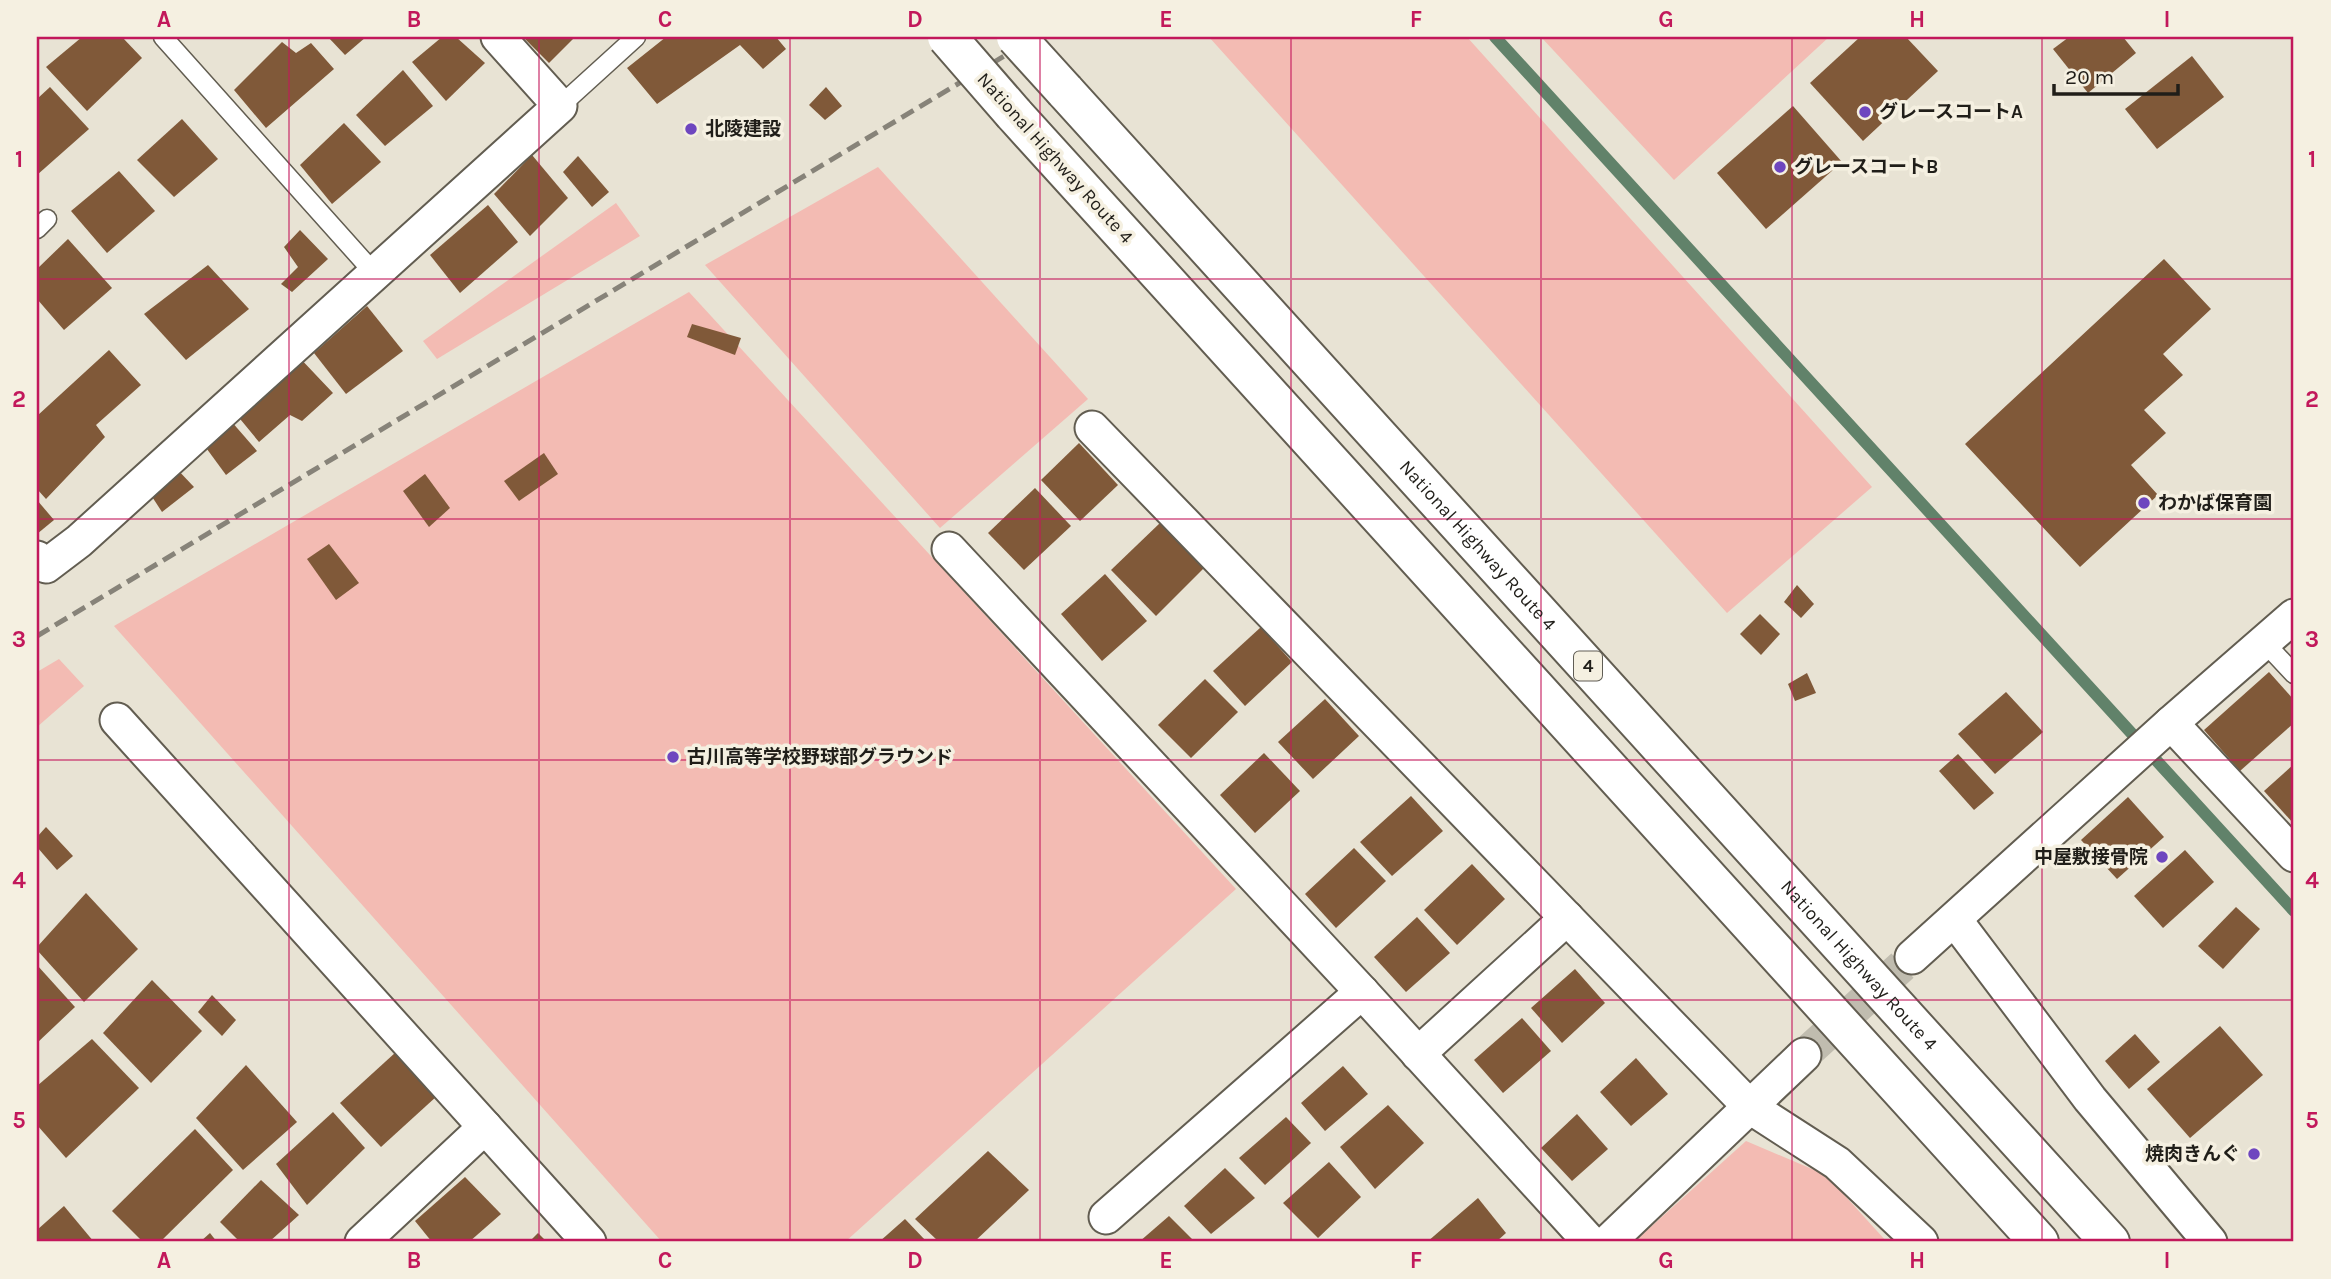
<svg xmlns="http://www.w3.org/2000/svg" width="2331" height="1279" viewBox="0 0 2331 1279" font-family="Karla,'Noto Sans JP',sans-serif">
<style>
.green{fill:#f3bbb3}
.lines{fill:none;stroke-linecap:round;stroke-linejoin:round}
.stream{stroke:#61826a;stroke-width:12}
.building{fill:#805939}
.street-tunnel{stroke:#c0bcaf;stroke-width:33;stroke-dasharray:33 17;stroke-linecap:butt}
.lane-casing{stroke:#625d51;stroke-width:21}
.street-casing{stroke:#625d51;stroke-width:37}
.highway-casing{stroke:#625d51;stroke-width:42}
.lane{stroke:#fff;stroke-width:18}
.street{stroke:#fff;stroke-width:33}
.highway{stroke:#fff;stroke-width:38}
.rail{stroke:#878379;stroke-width:5;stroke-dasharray:14 7;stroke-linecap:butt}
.highway-bridge-casing{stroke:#625d51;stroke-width:42;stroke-linecap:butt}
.highway-bridge{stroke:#fff;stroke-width:38}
.grid{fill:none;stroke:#c2185b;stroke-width:2;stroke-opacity:0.55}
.poi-dot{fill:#6e46bf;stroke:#f5f0e1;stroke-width:2.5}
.labels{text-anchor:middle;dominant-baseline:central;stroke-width:7;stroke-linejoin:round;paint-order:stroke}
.shield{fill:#f5f0e1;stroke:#605d55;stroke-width:2}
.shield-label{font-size:18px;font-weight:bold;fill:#201e19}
.poi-label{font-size:19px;font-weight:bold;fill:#201e19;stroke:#f5f0e1;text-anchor:start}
.street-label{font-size:19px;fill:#201e19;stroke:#f5f0e1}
.neatline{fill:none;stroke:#c2185b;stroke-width:2.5}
.grid-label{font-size:23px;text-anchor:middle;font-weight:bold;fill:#c2185b}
</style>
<rect width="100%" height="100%" fill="#e8e3d4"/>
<g class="green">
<polygon points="1209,37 1467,37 1872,487 1727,613"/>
<polygon points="1541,37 1829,37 1674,180"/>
<polygon points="878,167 1088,399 940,528 705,265"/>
<polygon points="616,203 640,236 437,359 423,341"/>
<polygon points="689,292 1236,889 845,1242 662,1242 114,626"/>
<polygon points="59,659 84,686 37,727 37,672"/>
<polygon points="1746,1141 1826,1175 1887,1242 1634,1242"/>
</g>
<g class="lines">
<polyline class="stream" points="1495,37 2294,911"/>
</g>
<g class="building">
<polygon points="82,37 122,37 142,58 87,111 46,67"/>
<polygon points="328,37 366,37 345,55"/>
<polygon points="442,37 456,37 485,63 446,101 412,62"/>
<polygon points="523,37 575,37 549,63"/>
<polygon points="666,37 776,37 786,49 763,69 740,45 657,104 627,68"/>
<polygon points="1860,37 1906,37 1938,71 1863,141 1810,83"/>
<polygon points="2069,37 2123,37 2136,53 2088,93 2053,49"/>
<polygon points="282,42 296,53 311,43 334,69 266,128 234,90"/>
<polygon points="2192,56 2224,97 2157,149 2125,109"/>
<polygon points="403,70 433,106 385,146 356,115"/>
<polygon points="50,87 89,129 37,175 37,99"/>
<polygon points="826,87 842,106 825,120 809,105"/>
<polygon points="1793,106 1842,162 1766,229 1717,173"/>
<polygon points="182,119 218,159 174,197 137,160"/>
<polygon points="344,123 381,162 332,204 300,165"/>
<polygon points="532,155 568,198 530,236 494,194"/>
<polygon points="578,156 609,192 592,207 563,172"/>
<polygon points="119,171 155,211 107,253 71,211"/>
<polygon points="488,205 518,242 460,293 430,255"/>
<polygon points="300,230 328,259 292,292 281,284 298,267 284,247"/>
<polygon points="68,239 112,288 64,330 37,299 37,269"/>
<polygon points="2164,259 2211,309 2163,354 2183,375 2144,410 2166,433 2131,465 2158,495 2080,567 1965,444"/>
<polygon points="208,265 249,309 186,360 144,314"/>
<polygon points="367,306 403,351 346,394 314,353"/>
<polygon points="692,324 741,338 735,355 687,337"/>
<polygon points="109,350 141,385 96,425 105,437 46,499 37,489 37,416"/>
<polygon points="297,355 333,393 302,421 290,415 259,442 236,414"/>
<polygon points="231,421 257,451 226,475 204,445"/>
<polygon points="1079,443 1118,485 1080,521 1041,480"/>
<polygon points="544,453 558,474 519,501 504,481"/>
<polygon points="175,467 194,487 162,512 149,492"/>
<polygon points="425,474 450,508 429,527 403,491"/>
<polygon points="1035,488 1071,526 1024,570 988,533"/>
<polygon points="37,500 54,520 37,534"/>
<polygon points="1161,522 1205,567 1156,616 1111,570"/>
<polygon points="329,544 359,583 336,600 307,559"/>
<polygon points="1105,574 1147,621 1102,661 1061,614"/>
<polygon points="1797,585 1814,604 1801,618 1784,602"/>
<polygon points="1760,614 1780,634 1761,655 1740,634"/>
<polygon points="1261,627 1292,662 1245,706 1213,671"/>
<polygon points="2269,672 2294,700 2294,723 2240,771 2204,730"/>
<polygon points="1807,673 1816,693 1795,701 1788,684"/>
<polygon points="1205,679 1238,712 1191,758 1158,725"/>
<polygon points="2006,692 2043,732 1995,774 1958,734"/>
<polygon points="1325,699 1359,736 1313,779 1278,742"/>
<polygon points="1264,753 1300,791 1255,833 1220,795"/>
<polygon points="1958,754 1994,793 1974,810 1939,771"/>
<polygon points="2294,764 2294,824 2264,791"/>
<polygon points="1411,796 1443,831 1392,876 1360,842"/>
<polygon points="2128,797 2164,837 2117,879 2081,840"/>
<polygon points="46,827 73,856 57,870 37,847 37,837"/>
<polygon points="1354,848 1386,881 1336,928 1305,894"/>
<polygon points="2185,850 2214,882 2163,928 2134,896"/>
<polygon points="1472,864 1505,899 1457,945 1424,910"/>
<polygon points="86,893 138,949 84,1002 37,950 37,947"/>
<polygon points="2236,907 2260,929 2223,969 2198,946"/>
<polygon points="1417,917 1450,953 1406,992 1374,957"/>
<polygon points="37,965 75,1007 37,1043"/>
<polygon points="1575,969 1605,1003 1562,1043 1531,1008"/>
<polygon points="152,980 202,1031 151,1083 103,1033"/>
<polygon points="212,995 236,1020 222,1036 198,1012"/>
<polygon points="1522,1018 1551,1051 1503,1093 1474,1060"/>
<polygon points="2220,1026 2263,1075 2190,1138 2147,1089"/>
<polygon points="2135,1034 2160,1062 2129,1089 2105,1061"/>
<polygon points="92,1039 139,1088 66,1158 37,1125 37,1086"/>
<polygon points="396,1052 437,1096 381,1147 340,1103"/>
<polygon points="1636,1058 1668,1094 1631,1126 1600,1092"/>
<polygon points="246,1065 297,1122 243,1170 196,1118"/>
<polygon points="1343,1066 1368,1094 1325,1131 1301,1103"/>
<polygon points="1388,1105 1424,1143 1375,1189 1340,1147"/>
<polygon points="333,1112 365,1148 307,1205 276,1164"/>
<polygon points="1577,1114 1608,1149 1572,1181 1541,1148"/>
<polygon points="1286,1117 1311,1143 1265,1185 1239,1158"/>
<polygon points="195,1129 233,1170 160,1242 143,1242 112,1211"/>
<polygon points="988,1151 1029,1190 974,1242 939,1242 915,1219"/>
<polygon points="1329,1162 1361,1197 1318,1238 1283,1203"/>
<polygon points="1225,1168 1255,1198 1211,1234 1184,1206"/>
<polygon points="465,1177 501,1214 469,1242 432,1242 415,1221"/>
<polygon points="261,1180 299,1215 269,1242 240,1242 220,1222"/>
<polygon points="1478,1198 1506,1233 1496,1242 1427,1242"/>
<polygon points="64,1206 94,1242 37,1242 37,1230"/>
<polygon points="1169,1216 1195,1242 1139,1242"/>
<polygon points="905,1219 927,1242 879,1242"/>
<polygon points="210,1233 217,1242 200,1242"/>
<polygon points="538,1233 547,1242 529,1242"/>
</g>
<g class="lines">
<polyline class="street-tunnel" points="1804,1055 1912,957"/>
<defs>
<g id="lane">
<polyline points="163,37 375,274"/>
<polyline points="560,106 636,37"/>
<polyline points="37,229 47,219"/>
<polyline points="2265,643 2294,674"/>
</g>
<g id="street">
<polyline points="1092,428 1750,1107 1837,1163 1921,1242"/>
<polyline points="949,549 1362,992 1590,1242"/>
<polyline points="37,558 46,566 79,541 560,106 498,37"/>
<polyline points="117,720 589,1242"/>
<polyline points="2171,723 2294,855"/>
<polyline points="1955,920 2090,1099 2210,1242"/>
<polyline points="1912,957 2171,723 2294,616"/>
<polyline points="1418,1054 1567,918"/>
<polyline points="1106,1217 1362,992"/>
<polyline points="362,1242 485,1127"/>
<polyline points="1608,1242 1804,1055"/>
</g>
<g id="highway">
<path id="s1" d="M1065,91L2110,1242"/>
<polyline points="1014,114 2039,1242"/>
</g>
</defs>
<use href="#lane" class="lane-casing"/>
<use href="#street" class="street-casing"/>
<use href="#highway" class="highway-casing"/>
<use href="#lane" class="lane"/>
<use href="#street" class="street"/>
<use href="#highway" class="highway"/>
<polyline class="rail" points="37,636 1036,37"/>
<defs>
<g id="highway-bridge">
<polyline points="947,37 1014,114"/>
<polyline points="1016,37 1065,91"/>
</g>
</defs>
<use href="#highway-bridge" class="highway-bridge-casing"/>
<use href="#highway-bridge" class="highway-bridge"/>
</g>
<path class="grid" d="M289,37V1242M539,37V1242M790,37V1242M1040,37V1242M1291,37V1242M1541,37V1242M1792,37V1242M2042,37V1242M37,279H2294M37,519H2294M37,760H2294M37,1000H2294"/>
<g class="poi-dot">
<circle cx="1865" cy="112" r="7"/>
<circle cx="691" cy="129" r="7"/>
<circle cx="1780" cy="167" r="7"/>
<circle cx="2144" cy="503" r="7"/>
<circle cx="673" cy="757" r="7"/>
<circle cx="2162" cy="857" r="7"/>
<circle cx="2254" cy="1154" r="7"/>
</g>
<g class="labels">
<rect class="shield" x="1574" y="651.5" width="28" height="29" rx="5"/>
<g class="shield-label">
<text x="1588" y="666">4</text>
</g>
<g class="poi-label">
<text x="1879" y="112">グレースコートA</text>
<text x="705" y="129">北陵建設</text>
<text x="1794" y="167">グレースコートB</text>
<text x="2158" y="503">わかば保育園</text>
<text x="687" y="757">古川高等学校野球部グラウンド</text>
<text x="2148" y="857" text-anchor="end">中屋敷接骨院</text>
<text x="2240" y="1154" text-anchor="end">焼肉きんぐ</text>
</g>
<g class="street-label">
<text transform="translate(1055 158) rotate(48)">National Highway Route 4</text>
<text stroke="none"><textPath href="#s1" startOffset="614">National Highway Route 4</textPath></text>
<text stroke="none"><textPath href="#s1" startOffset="1181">National Highway Route 4</textPath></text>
</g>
</g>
<rect width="2331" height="1279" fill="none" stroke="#f5f0e1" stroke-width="77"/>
<path d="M2054 84v10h124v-10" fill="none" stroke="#201e19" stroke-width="3.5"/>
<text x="2065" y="84" font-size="21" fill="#201e19" stroke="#f5f0e1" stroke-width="5" paint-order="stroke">20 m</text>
<rect x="38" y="38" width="2254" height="1202" class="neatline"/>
<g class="grid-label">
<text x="164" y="27">A</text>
<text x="414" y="27">B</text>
<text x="665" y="27">C</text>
<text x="915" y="27">D</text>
<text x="1166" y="27">E</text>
<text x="1416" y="27">F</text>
<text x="1666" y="27">G</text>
<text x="1917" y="27">H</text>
<text x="2167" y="27">I</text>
<text x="19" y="167">1</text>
<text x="2312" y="167">1</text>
<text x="19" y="407">2</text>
<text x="2312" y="407">2</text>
<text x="19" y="647">3</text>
<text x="2312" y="647">3</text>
<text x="19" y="888">4</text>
<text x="2312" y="888">4</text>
<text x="19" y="1128">5</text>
<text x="2312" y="1128">5</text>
<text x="164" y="1268">A</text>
<text x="414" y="1268">B</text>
<text x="665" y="1268">C</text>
<text x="915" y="1268">D</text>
<text x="1166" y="1268">E</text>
<text x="1416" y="1268">F</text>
<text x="1666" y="1268">G</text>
<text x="1917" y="1268">H</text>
<text x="2167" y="1268">I</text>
</g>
</svg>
